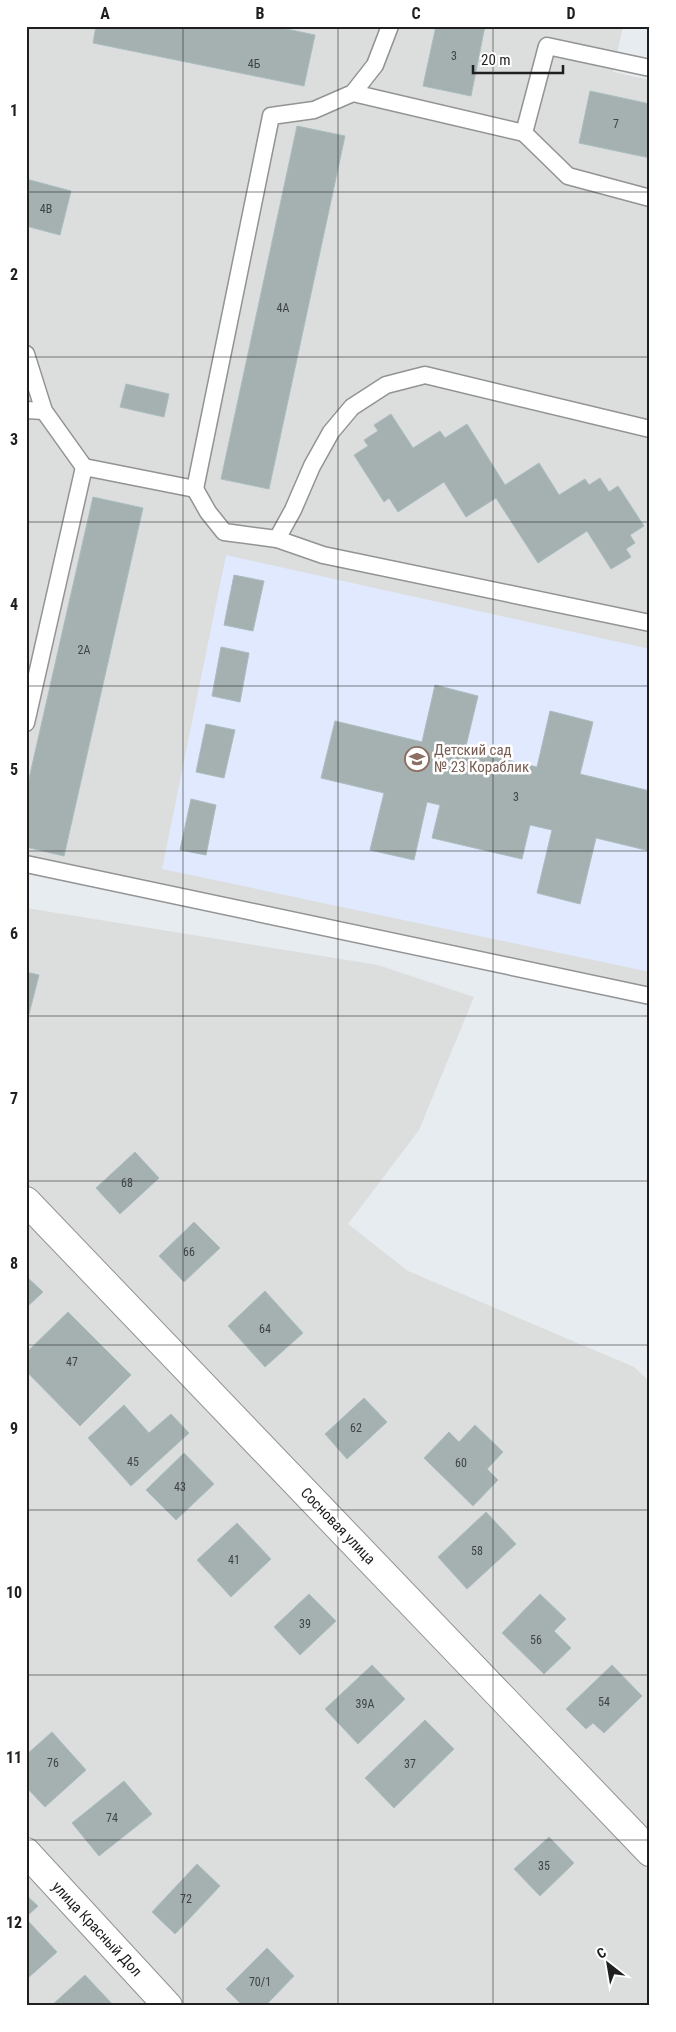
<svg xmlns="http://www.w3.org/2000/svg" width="676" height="2032" viewBox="0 0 676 2032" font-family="'Roboto Condensed',sans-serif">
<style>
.residential{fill:#dcdddd}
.education{fill:#e0e9fd}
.building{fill:#a5b0b1;stroke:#a9bdc0}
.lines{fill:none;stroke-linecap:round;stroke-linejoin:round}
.lane-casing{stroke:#939393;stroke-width:19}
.street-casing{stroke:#939393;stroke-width:30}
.lane{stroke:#fff;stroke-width:16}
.street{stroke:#fff;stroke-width:28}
.grid{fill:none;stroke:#1f1f1f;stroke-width:1;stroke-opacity:0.55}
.labels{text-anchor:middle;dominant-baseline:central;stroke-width:5;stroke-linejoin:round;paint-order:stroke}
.number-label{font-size:12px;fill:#404344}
.education-label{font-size:15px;fill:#785e54;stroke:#fff;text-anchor:start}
.street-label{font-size:15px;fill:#1f1f1f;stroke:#fff}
.neatline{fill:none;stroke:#1f1f1f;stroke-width:2}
.grid-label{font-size:16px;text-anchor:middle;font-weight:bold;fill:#1f1f1f}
</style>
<rect width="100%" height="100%" fill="#e6ecef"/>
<g class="residential">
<polygon points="26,26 623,26 613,72 650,80 650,987 26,867"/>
<polygon points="26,908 378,965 474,997 419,1130 348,1224 408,1271 634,1367 650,1382 650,2006 26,2006"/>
</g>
<polygon class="education" points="226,555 650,649 650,972 162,869"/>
<g class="building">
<polygon points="96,26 272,26 315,35 304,86 93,43"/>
<polygon points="436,26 485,26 471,96 423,86"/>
<polygon points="590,91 650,104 650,158 579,143"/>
<polygon points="297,126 345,136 269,489 221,479"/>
<polygon points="26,179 71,191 60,235 26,226"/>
<polygon points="126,384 169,394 164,417 120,407"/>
<polygon points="391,414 413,448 440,431 445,438 467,424 505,485 539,463 559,495 585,479 589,485 600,478 609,492 618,486 644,526 630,535 635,543 626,549 631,557 611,569 587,531 538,563 496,498 466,517 444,482 398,512 389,498 384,502 354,455 368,446 364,440 378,431 374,425"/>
<polygon points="93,497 143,508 64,856 26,847 26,792"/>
<polygon points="234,575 264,581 253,631 224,625"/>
<polygon points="221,647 249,653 240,702 212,696"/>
<polygon points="435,685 478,696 465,750 537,767 550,711 593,722 580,774 650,791 650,851 596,838 580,904 537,893 552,830 530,825 522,859 432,838 440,805 427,802 414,860 370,850 384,793 321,778 335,721 422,742"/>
<polygon points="206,724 235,730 224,778 196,772"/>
<polygon points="191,799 216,805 206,855 180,850"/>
<polygon points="26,972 39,975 29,1014 26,1013"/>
<polygon points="135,1152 159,1178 120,1214 96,1188"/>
<polygon points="194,1222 220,1248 184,1282 159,1256"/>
<polygon points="26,1276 43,1292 26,1308"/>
<polygon points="265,1291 303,1333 265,1367 228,1326"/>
<polygon points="68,1312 131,1375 80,1426 26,1371 26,1353"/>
<polygon points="364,1398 387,1422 347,1459 325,1434"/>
<polygon points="124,1405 149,1433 171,1414 189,1433 131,1486 88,1438"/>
<polygon points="475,1425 503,1452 487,1469 498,1480 473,1506 424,1458 449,1432 459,1442"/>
<polygon points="184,1453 214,1484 176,1520 146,1490"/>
<polygon points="486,1512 516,1544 467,1589 438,1557"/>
<polygon points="237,1523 271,1559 231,1597 197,1560"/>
<polygon points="309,1594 336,1621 300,1655 274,1627"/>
<polygon points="540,1594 566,1619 554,1631 571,1648 544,1674 502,1633"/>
<polygon points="372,1665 405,1699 358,1744 325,1709"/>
<polygon points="612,1665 642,1696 604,1733 593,1723 586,1729 566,1709"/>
<polygon points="425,1720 454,1749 394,1808 365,1778"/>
<polygon points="52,1732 86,1770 45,1807 26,1787 26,1755"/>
<polygon points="124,1781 152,1814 99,1856 72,1823"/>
<polygon points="549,1837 574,1863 540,1896 514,1869"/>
<polygon points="197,1864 220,1886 175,1934 152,1912"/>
<polygon points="26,1895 38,1906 26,1917"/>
<polygon points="29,1922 57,1952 28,1978 26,1925"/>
<polygon points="267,1948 294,1976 265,2006 243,2006 226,1989"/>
<polygon points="85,1975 114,2006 51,2006"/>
</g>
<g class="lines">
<defs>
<g id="lane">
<polyline points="353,93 524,133 547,46 650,68"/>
<polyline points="524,133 568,176 650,198"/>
<polyline points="26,354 44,411 84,467"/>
<polyline points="26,410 44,411"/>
<polyline points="195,489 208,512 224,532 277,539 293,510 312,466 331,432 352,407 386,385 425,375 650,429"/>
<polyline points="277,539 323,555 650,623"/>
<polyline points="26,723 84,467 195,489 271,116 314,110 353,93 375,65 390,26"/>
<polyline points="26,864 650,996"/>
</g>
<g id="street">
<polyline points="26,1201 650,1852"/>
<polyline points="26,1852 168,2006"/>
</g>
</defs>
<use href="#lane" class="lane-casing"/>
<use href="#street" class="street-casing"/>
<use href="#lane" class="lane"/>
<use href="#street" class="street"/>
</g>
<path class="grid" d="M183,26V2006M338,26V2006M493,26V2006M26,192H650M26,357H650M26,522H650M26,686H650M26,851H650M26,1016H650M26,1181H650M26,1345H650M26,1510H650M26,1675H650M26,1840H650"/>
<defs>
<symbol id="school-ring" viewBox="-11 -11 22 22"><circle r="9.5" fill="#fff" stroke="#8d6e63" stroke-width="1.5"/><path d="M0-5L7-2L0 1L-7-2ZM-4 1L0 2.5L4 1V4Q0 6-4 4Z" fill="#8d6e63"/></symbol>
</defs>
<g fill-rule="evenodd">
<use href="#school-ring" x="403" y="745" width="28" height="28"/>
</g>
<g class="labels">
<g class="number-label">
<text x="454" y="56">3</text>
<text x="254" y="64">4Б</text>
<text x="616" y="124">7</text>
<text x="46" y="209">4В</text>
<text x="283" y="308">4А</text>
<text x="84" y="650">2А</text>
<text x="516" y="797">3</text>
<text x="127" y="1183">68</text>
<text x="189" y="1252">66</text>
<text x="265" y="1329">64</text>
<text x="72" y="1362">47</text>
<text x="356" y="1428">62</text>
<text x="133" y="1462">45</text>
<text x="461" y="1463">60</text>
<text x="180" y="1487">43</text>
<text x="477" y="1551">58</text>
<text x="234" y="1560">41</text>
<text x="305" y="1624">39</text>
<text x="536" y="1640">56</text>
<text x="604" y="1702">54</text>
<text x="365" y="1704">39А</text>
<text x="53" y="1763">76</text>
<text x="410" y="1764">37</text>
<text x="112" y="1818">74</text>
<text x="544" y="1866">35</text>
<text x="186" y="1899">72</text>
<text x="260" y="1982">70/1</text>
</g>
<g class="education-label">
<text x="434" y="750">Детский сад<tspan x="434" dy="17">№ 23 Кораблик</tspan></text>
</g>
<g class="street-label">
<text transform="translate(338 1526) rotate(46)">Сосновая улица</text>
<text transform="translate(97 1929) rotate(47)">улица Красный Дол</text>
</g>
</g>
<rect width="676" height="2032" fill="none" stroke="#ffffff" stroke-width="55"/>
<g transform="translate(608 1964) rotate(329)" stroke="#ffffff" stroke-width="4" paint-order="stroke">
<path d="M0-4L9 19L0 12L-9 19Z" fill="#1f1f1f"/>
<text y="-8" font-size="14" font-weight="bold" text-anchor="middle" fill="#1f1f1f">С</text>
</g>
<path d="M473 65v8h90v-8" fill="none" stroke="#1f1f1f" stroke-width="2.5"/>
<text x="481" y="65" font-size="15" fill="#1f1f1f" stroke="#ffffff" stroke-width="4" paint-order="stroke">20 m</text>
<rect x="28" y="28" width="620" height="1976" class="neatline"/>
<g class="grid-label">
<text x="105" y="19">A</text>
<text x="260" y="19">B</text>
<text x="416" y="19">C</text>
<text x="571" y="19">D</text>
<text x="14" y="116">1</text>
<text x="14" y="280">2</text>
<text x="14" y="445">3</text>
<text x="14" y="610">4</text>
<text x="14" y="775">5</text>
<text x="14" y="939">6</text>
<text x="14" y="1104">7</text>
<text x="14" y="1269">8</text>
<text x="14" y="1434">9</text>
<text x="14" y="1598">10</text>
<text x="14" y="1763">11</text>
<text x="14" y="1928">12</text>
</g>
</svg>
